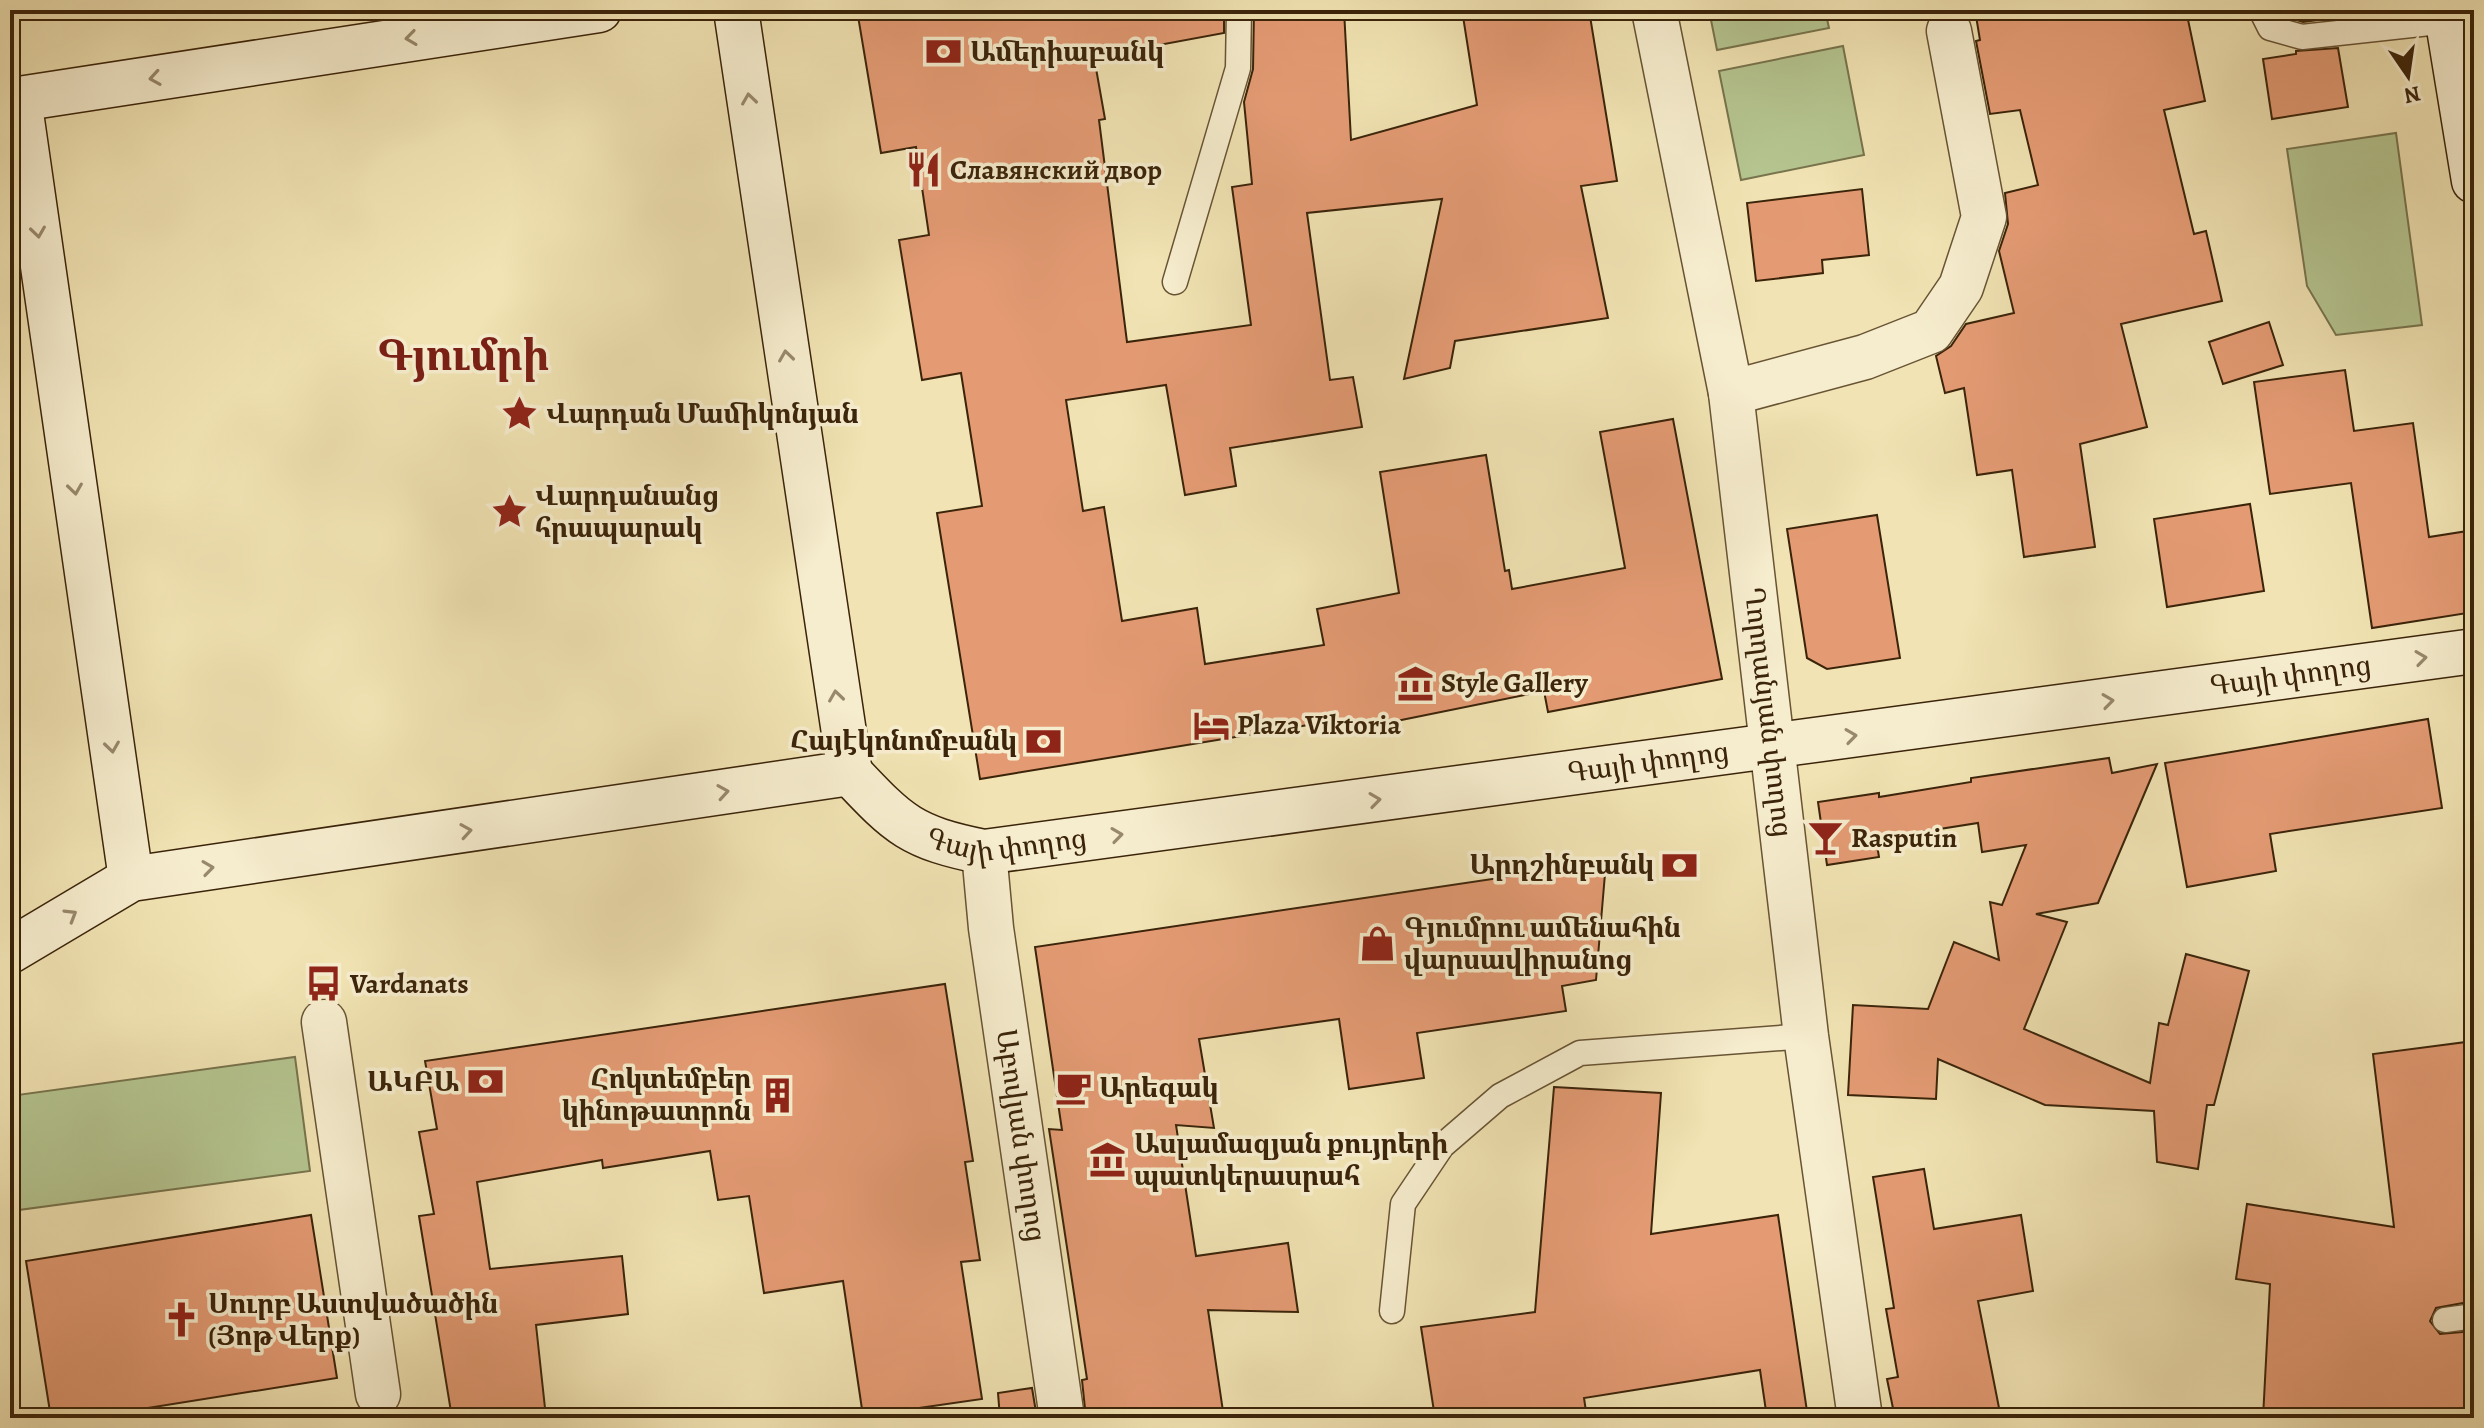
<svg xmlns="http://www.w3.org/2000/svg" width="2484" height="1428" viewBox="0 0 2484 1428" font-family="Alegreya,'Noto Serif Armenian',serif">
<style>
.green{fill:#b5c590;stroke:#78744d;stroke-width:2}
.building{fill:#e49b74;stroke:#3b240a;stroke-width:2}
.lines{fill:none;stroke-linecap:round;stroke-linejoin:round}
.lane-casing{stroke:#685434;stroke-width:27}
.street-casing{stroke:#685434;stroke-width:47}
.secondary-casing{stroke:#3b240a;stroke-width:47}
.lane{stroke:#f6edce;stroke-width:24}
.street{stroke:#f6edce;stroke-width:44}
.secondary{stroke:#f6edce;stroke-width:44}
.oneway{stroke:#98886c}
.labels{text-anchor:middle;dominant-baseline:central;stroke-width:7;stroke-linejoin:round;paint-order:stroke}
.poi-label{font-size:28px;font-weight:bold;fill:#3b240a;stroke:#f6edce;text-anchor:start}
.street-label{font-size:28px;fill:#3b240a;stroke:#f6edce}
.town-label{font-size:44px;font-weight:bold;fill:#7a1f14;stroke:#f6edce}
</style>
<rect width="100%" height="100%" fill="#f1e3b3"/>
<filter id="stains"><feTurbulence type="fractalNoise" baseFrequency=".0025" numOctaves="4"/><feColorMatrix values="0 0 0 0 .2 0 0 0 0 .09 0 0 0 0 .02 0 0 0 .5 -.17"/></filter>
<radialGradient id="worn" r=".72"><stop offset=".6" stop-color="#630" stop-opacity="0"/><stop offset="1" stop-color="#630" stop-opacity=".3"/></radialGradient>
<g class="green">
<polygon points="1709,10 1825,10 1829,28 1717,50"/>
<polygon points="1843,46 1864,155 1741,180 1719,71"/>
<polygon points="2396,133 2422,325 2336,335 2307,286 2287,149"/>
<polygon points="295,1057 310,1171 11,1211 10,1096"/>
</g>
<g class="building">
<polygon points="857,10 1224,10 1224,33 1094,57 1105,119 1099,120 1127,342 1251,325 1232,187 1252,184 1244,102 1253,69 1254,10 1344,10 1351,140 1477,105 1462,10 1589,10 1617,181 1581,186 1608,318 1455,341 1450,368 1404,379 1442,199 1307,213 1330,380 1353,377 1362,427 1230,448 1236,486 1185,495 1166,385 1066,400 1083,511 1104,507 1122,621 1197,608 1205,664 1324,645 1317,609 1399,593 1380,472 1486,455 1505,571 1509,570 1512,589 1625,568 1600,432 1673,419 1722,679 1548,712 1544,691 1342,732 1339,720 980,779 937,513 982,506 961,373 922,380 899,240 929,235 916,147 881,153"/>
<polygon points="1975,10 2186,10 2205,101 2164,110 2194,234 2206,231 2222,301 2121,324 2147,427 2080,444 2095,547 2024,557 2012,470 1977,475 1964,388 1945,393 1936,356 1951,346 1966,324 2014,313 1999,251 2008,224 2005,193 2038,185 2020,110 1990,114 1976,41 1980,40"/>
<polygon points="2289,10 2332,10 2334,18 2303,22 2290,18"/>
<polygon points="2338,48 2348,107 2272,119 2263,59 2296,54 2296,51"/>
<polygon points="1862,189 1869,255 1822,260 1823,273 1756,281 1747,203"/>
<polygon points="2269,322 2283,365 2223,384 2209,342"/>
<polygon points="2345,370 2354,431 2413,423 2429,537 2474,530 2474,612 2372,628 2351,483 2270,494 2254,382"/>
<polygon points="2250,504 2264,591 2167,607 2154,519"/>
<polygon points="1877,515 1900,658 1827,669 1807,658 1787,529"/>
<polygon points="2428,719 2442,808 2270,834 2276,871 2187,887 2165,763"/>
<polygon points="2109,758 2112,773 2157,764 2098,903 2036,914 2067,922 2024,1029 2150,1083 2159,1023 2168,1025 2186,954 2249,971 2214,1105 2207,1105 2198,1169 2157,1162 2154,1111 2045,1105 1938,1059 1936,1099 1848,1095 1853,1005 1928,1009 1954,942 1999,960 1990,902 2002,905 2026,845 1982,852 1978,823 1876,839 1879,857 1827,865 1818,802 1879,793 1879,797 1971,782 1971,778"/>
<polygon points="1606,862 1596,980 1562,986 1566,1011 1417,1033 1424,1078 1349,1089 1339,1019 1199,1039 1214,1128 1176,1125 1196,1256 1288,1243 1298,1312 1208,1310 1224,1418 1086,1418 1082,1380 1087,1379 1049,1129 1062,1130 1035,947"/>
<polygon points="945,984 973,1161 965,1162 980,1260 961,1262 982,1399 863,1416 843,1281 764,1293 749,1196 718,1200 710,1151 603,1168 602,1160 477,1182 490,1269 622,1256 628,1314 536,1325 545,1408 452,1418 419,1216 434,1214 419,1132 437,1129 425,1061"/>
<polygon points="2474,1041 2474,1301 2436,1308 2430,1321 2440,1334 2474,1331 2474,1418 2263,1418 2270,1284 2236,1279 2247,1204 2394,1227 2373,1054"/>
<polygon points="1554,1087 1661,1093 1651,1234 1778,1215 1808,1418 1767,1418 1760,1370 1584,1398 1587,1418 1435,1418 1421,1327 1535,1312"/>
<polygon points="1924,1169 1934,1229 2021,1215 2033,1291 1978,1301 2001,1418 1895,1418 1887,1379 1898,1377 1886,1309 1894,1308 1873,1177"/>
<polygon points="311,1215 337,1378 85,1418 51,1418 26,1261"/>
<polygon points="1032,1388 1037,1418 1000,1418 998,1393"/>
</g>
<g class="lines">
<defs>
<g id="lane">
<polyline points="2261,10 2270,28 2302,37 2448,21"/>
<polyline points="1175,282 1238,68 1239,10"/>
<polyline points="1392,1311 1403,1204 1442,1146 1500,1096 1580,1053 1806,1036"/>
<polyline points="2445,1320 2474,1316"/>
</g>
<g id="street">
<path id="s1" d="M1654,10L1731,393L1806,1036L1860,1418"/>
<polyline points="1731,393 1865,357 1931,331 1961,287 1984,217 1949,31"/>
<path id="s2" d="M984,852L991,928L1062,1418"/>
<polyline points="324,1022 378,1394"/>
</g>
<g id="secondary">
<polyline points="736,10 850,773"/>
<polyline points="2446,10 2474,181"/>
<polyline points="19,99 131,879"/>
<polyline points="19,99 599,10"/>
<path id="s3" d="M850,773C900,826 911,837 984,852L2474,651"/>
<polyline points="10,951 131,879 850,773"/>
</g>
</defs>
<use href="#lane" class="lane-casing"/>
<use href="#street" class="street-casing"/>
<use href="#secondary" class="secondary-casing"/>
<use href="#lane" class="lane"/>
<use href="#street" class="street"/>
<use href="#secondary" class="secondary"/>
</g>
<defs><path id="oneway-chevron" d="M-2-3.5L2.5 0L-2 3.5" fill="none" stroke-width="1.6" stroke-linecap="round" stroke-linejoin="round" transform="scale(2)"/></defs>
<g class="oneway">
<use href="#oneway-chevron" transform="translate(411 38) rotate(172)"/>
<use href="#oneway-chevron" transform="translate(155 78) rotate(171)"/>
<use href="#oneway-chevron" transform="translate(749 99) rotate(-98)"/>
<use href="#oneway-chevron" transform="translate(38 232) rotate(82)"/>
<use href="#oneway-chevron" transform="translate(786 356) rotate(-98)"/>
<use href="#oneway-chevron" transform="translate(75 489) rotate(82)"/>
<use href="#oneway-chevron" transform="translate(2421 658) rotate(-8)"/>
<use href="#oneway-chevron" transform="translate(836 696) rotate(-98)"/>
<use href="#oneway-chevron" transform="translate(2108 701) rotate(-8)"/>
<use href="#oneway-chevron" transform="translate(1851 736) rotate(-8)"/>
<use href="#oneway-chevron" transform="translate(112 747) rotate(82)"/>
<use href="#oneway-chevron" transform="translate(723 792) rotate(-9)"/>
<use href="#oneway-chevron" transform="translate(1375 800) rotate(-8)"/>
<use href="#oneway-chevron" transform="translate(466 831) rotate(-9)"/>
<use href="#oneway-chevron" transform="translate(1117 835) rotate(-8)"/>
<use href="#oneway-chevron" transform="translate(208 868) rotate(-8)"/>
<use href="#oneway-chevron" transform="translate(71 915) rotate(-31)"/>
</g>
<defs>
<symbol id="bank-bare" viewBox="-9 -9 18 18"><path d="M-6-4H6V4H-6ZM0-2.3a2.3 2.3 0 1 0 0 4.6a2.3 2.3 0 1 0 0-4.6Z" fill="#8f2418" stroke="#f6edce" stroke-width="2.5" paint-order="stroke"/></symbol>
<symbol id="restaurant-bare" viewBox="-9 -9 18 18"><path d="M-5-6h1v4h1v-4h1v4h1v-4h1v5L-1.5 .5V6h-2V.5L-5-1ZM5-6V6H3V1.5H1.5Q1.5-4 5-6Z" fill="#8f2418" stroke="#f6edce" stroke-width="2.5" paint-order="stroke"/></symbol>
<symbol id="sight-bare" viewBox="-9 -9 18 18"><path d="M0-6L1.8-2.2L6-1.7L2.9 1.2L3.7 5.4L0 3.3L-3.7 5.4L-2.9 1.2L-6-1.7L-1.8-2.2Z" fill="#8f2418" stroke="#f6edce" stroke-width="2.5" paint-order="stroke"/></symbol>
<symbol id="museum-bare" viewBox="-9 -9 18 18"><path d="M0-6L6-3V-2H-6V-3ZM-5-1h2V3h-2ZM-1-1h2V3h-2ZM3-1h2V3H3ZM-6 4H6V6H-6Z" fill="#8f2418" stroke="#f6edce" stroke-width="2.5" paint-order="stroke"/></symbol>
<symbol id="hotel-bare" viewBox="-9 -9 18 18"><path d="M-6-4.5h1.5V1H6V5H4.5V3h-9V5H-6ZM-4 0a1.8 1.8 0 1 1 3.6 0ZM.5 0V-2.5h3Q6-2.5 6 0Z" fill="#8f2418" stroke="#f6edce" stroke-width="2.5" paint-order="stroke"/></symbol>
<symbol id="bar-bare" viewBox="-9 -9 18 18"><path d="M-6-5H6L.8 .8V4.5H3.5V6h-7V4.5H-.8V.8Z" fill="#8f2418" stroke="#f6edce" stroke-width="2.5" paint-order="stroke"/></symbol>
<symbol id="shop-bare" viewBox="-9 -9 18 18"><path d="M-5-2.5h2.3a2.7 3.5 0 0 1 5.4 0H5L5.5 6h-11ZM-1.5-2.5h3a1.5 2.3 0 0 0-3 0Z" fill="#8f2418" stroke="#f6edce" stroke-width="2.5" paint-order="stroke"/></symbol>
<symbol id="bus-bare" viewBox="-9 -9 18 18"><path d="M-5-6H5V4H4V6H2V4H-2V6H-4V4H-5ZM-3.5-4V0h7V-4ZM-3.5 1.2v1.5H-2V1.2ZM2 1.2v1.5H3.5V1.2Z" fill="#8f2418" stroke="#f6edce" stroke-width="2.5" paint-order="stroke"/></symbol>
<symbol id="cafe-bare" viewBox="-9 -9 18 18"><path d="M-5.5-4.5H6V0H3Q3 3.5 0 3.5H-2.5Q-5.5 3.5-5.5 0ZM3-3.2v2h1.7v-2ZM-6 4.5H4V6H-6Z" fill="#8f2418" stroke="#f6edce" stroke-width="2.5" paint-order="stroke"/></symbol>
<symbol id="building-bare" viewBox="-9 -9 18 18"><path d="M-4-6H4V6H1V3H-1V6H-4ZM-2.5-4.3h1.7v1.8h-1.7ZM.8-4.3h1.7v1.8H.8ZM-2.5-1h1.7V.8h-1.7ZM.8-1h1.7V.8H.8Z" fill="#8f2418" stroke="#f6edce" stroke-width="2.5" paint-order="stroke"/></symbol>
<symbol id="church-bare" viewBox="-9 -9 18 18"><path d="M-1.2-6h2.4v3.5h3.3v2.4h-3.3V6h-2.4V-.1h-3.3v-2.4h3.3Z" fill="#8f2418" stroke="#f6edce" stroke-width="2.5" paint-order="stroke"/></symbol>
</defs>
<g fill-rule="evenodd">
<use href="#bank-bare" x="918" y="26" width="51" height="51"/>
<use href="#restaurant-bare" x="898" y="144" width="51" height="51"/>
<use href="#sight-bare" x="494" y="388" width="51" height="51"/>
<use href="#sight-bare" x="484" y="486" width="51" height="51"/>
<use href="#museum-bare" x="1390" y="658" width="51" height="51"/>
<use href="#hotel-bare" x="1186" y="700" width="51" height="51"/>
<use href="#bank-bare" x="1018" y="716" width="51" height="51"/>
<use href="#bar-bare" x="1800" y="812" width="51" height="51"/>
<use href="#bank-bare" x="1654" y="840" width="51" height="51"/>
<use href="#shop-bare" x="1352" y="918" width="51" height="51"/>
<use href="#bus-bare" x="298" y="958" width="51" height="51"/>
<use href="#bank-bare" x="460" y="1056" width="51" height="51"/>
<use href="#cafe-bare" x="1048" y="1062" width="51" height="51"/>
<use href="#building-bare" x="752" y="1070" width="51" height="51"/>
<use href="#museum-bare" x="1082" y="1134" width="51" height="51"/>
<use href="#church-bare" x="156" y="1294" width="51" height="51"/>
</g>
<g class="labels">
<g class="poi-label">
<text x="970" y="52">Ամերիաբանկ</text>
<text x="950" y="170">Славянский двор</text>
<text x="546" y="414">Վարդան Մամիկոնյան</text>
<text x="535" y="496">Վարդանանց<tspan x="535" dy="32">հրապարակ</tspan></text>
<text x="1441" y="683">Style Gallery</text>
<text x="1237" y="725">Plaza Viktoria</text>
<text x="1017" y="741" text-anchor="end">Հայէկոնոմբանկ</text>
<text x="1851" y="838">Rasputin</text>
<text x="1654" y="865" text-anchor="end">Արդշինբանկ</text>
<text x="1404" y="928">Գյումրու ամենահին<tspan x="1404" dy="32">վարսավիրանոց</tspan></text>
<text x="350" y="984">Vardanats</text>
<text x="751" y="1079" text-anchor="end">Հոկտեմբեր<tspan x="751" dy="32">կինոթատրոն</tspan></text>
<text x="459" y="1082" text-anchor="end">ԱԿԲԱ</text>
<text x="1099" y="1088">Արեգակ</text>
<text x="1134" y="1144">Ասլամազյան քույրերի<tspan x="1134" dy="32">պատկերասրահ</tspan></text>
<text x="208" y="1304">Սուրբ Աստվածածին<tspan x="208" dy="32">(Յոթ Վերք)</tspan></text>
</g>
<g class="street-label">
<text stroke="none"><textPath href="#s3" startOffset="1478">Գայի փողոց</textPath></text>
<text stroke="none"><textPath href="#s1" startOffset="712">Ղորղանյան փողոց</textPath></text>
<text stroke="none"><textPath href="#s3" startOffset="830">Գայի փողոց</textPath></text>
<text stroke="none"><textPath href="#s3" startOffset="182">Գայի փողոց</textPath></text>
<text stroke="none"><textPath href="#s2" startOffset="286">Աբովյան փողոց</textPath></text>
</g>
<g class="town-label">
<text x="463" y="355">Գյումրի</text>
</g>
</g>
<rect width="2484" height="1428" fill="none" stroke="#f1e3b3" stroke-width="40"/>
<rect x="12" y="12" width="2460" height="1404" fill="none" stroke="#3b240a" stroke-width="4"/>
<rect x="20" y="20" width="2444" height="1388" fill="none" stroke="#3b240a" stroke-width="2"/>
<g transform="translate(2408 76) rotate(167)" stroke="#f6edce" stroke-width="6" paint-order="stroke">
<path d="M0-6L14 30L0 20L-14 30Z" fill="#3b240a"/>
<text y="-12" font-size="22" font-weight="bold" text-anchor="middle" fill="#3b240a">N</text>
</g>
<rect width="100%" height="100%" filter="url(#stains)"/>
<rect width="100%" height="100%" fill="url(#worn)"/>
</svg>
